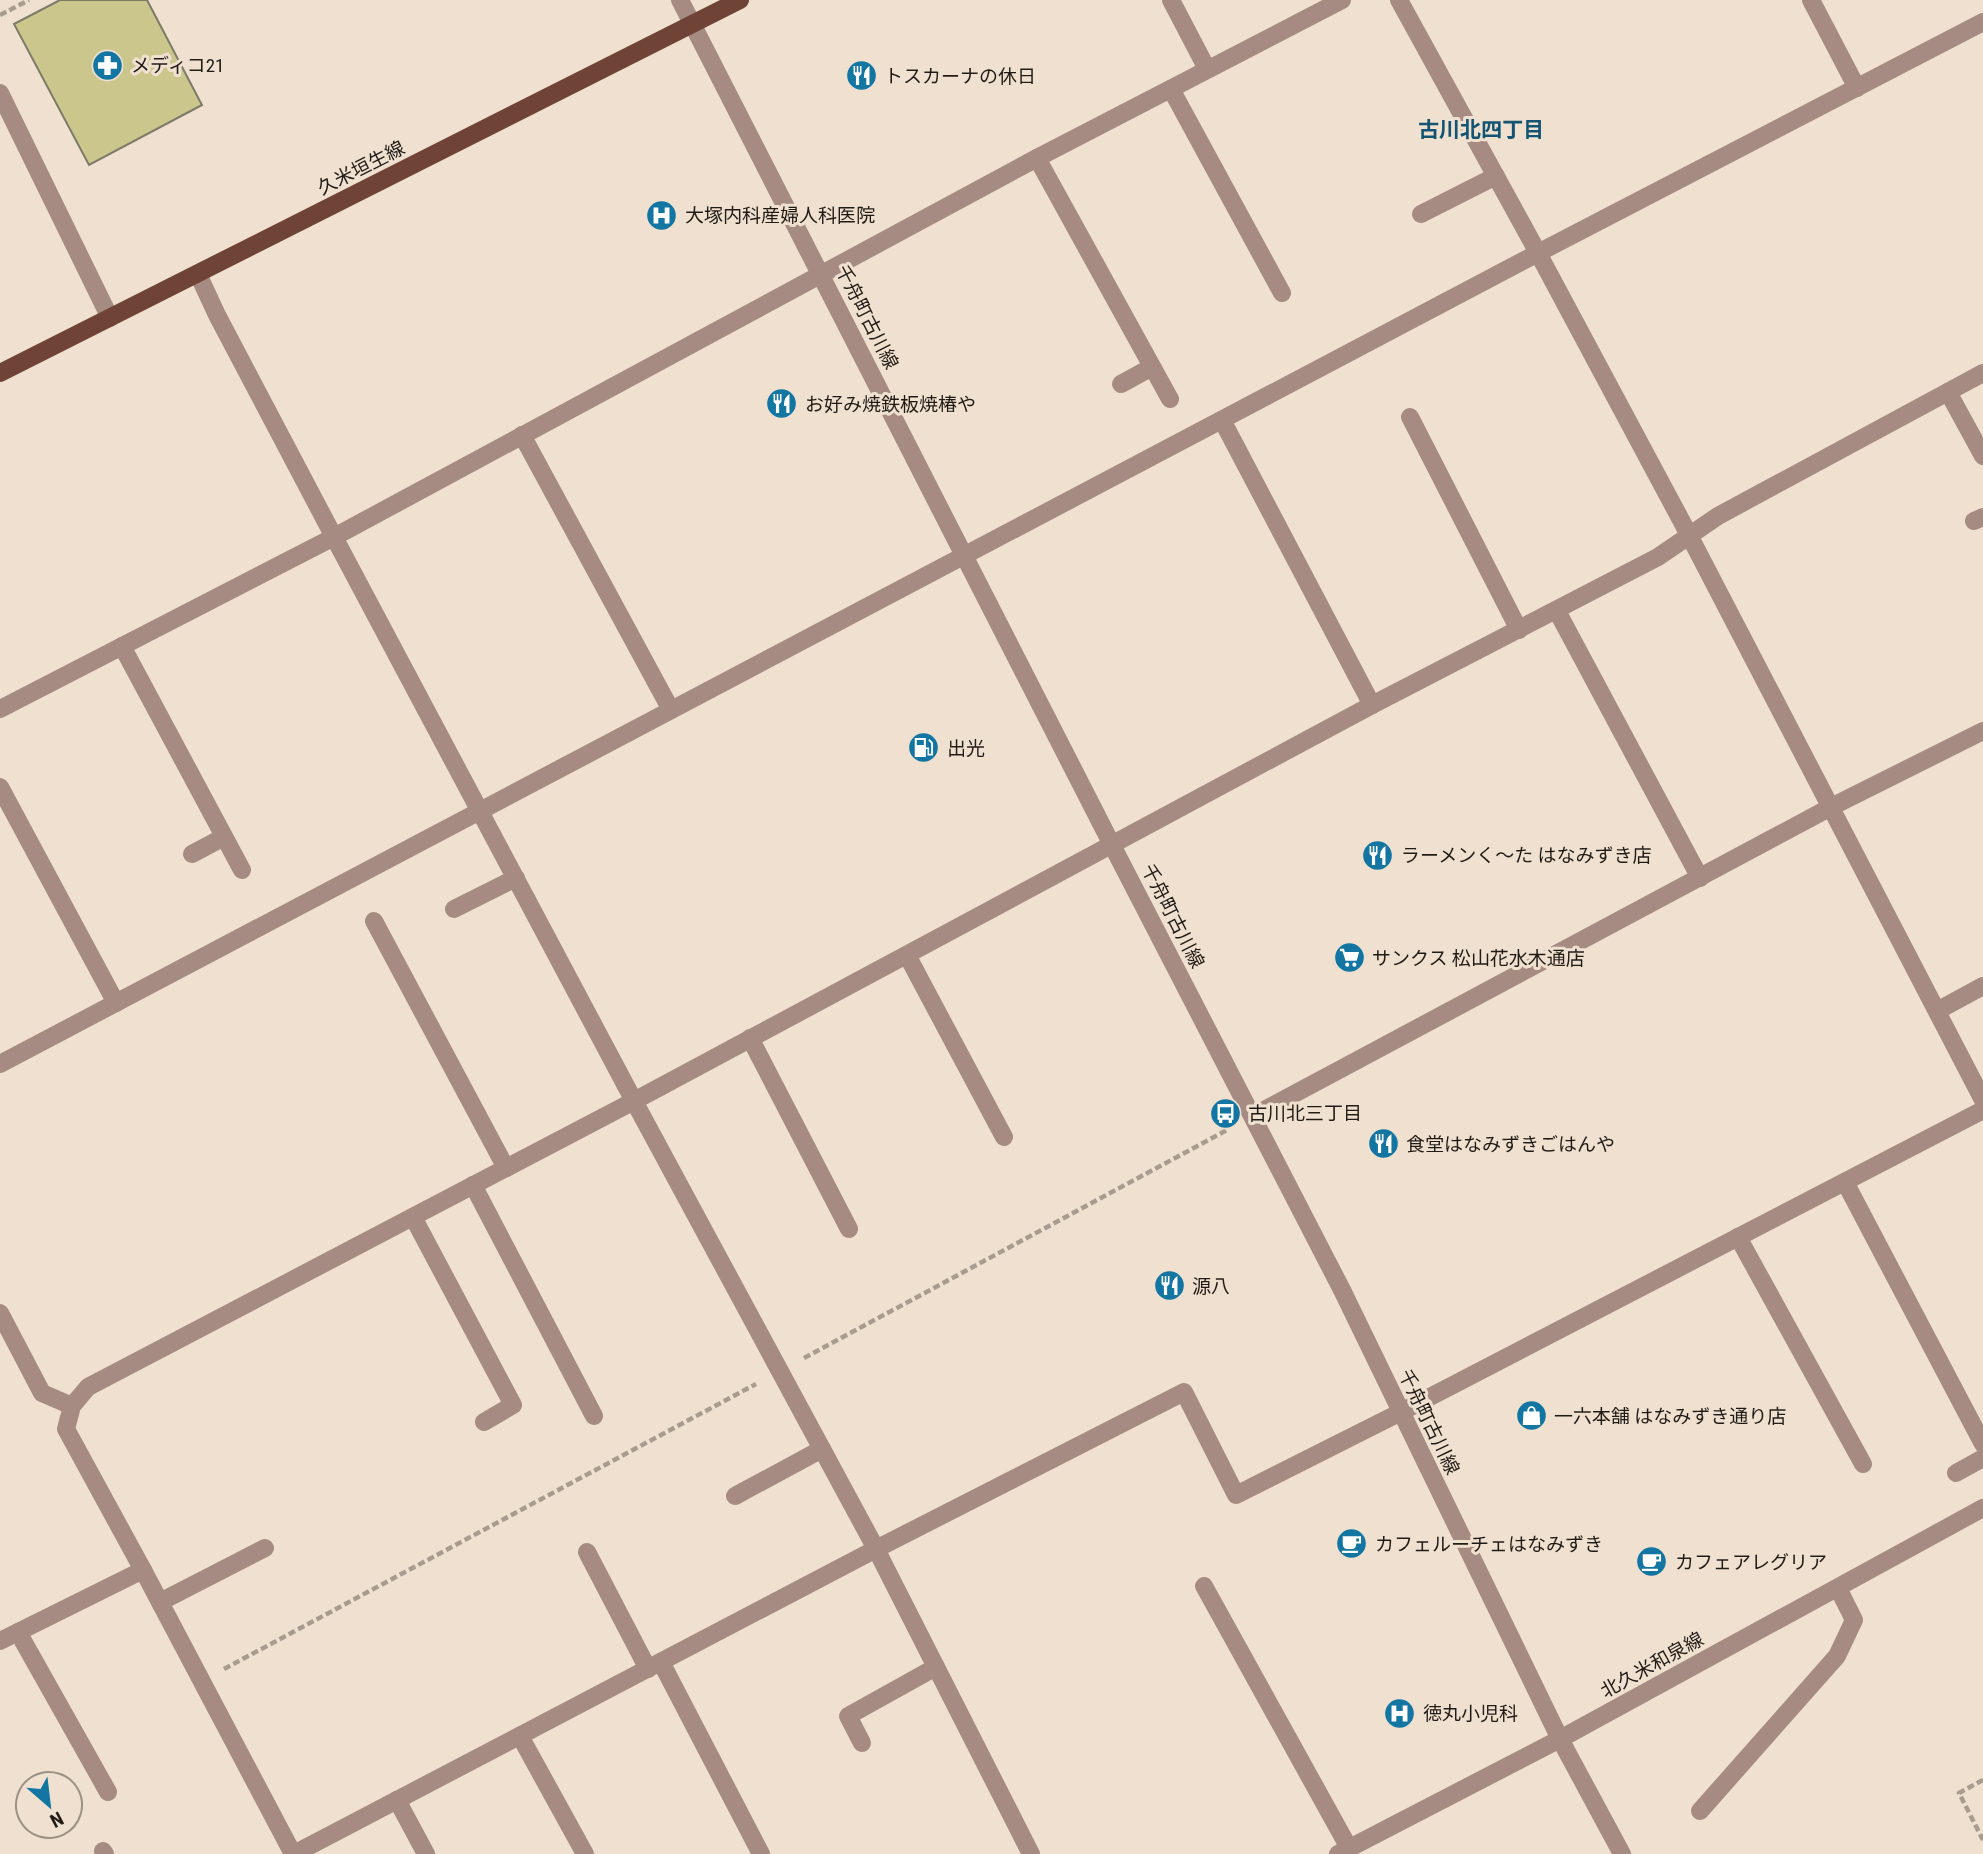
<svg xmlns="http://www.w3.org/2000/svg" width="1983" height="1854" viewBox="0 0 1983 1854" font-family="'Roboto Condensed','Noto Sans JP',sans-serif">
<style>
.building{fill:#cbc68b;stroke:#7c7a68;stroke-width:2}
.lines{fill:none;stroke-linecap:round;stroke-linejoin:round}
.path{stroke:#a79c8f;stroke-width:4.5;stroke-dasharray:7 3.5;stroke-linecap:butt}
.minor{stroke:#a68b82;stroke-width:18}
.major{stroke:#6f4335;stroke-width:18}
.labels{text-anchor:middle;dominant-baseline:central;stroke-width:6;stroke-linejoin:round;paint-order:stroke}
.poi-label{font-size:19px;fill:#201b15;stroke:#efe0d0;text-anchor:start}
.street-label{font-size:19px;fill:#201b15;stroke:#efe0d0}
.neighbourhood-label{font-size:21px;font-weight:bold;fill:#145473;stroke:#efe0d0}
</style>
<rect width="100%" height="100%" fill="#efe0d0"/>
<polygon class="building" points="60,0 147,0 202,105 89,165 14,24"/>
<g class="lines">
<g class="path">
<polyline points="0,15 29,0"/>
<polyline points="804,1358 1227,1130"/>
<polyline points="224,1669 756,1384"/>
<polyline points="1983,1780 1959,1793 1983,1840"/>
</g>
<g class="minor">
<polyline points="680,0 1112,845 1342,1290 1560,1739 1622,1854"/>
<polyline points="1171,0 1207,69"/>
<polyline points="1399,0 1538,253 1689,535 1983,1100"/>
<polyline points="1811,0 1857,88"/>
<polyline points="1171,89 1282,293"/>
<polyline points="0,93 110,318"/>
<polyline points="1037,158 1170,399"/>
<polyline points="1421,214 1496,176"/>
<polyline points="198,274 217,315 334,537 634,1101 876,1549 1031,1854"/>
<polyline points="1121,384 1152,367"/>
<polyline points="1948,392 1983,456"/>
<polyline points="1410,417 1519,630"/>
<polyline points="1222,420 1372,705"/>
<polyline points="522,435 671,710"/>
<polyline points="1974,521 1983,517"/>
<polyline points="1557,611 1700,878"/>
<polyline points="122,646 242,870"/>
<polyline points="0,709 334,537 1037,158 1342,0"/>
<polyline points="0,787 116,1003"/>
<polyline points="192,854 224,837"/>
<polyline points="454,909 516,878"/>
<polyline points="374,921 506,1168"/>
<polyline points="907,955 1004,1137"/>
<polyline points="1937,1011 1983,986"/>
<polyline points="750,1038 849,1229"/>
<polyline points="0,1064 1538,253 1983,22"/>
<polyline points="1253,1116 1831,807 1983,731"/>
<polyline points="1845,1182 1983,1444"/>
<polyline points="473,1185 594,1416"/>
<polyline points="413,1217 513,1405 484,1422"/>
<polyline points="1738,1237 1863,1464"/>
<polyline points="0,1313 42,1393 72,1406"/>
<polyline points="1956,1473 1983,1458"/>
<polyline points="735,1496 822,1449"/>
<polyline points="587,1552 648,1669"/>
<polyline points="1204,1586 1349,1848"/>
<polyline points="160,1602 265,1548"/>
<polyline points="18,1632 108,1792"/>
<polyline points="0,1641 143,1570"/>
<polyline points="661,1662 761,1854"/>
<polyline points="520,1736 585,1854"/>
<polyline points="862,1743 848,1716 936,1667"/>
<polyline points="397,1800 426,1854"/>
<polyline points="1700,1811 1837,1656 1854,1620 1838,1588"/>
<polyline points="103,1851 105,1854"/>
<polyline points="293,1854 143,1570 66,1429 72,1406 88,1387 634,1101 1372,705 1658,557 1718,516 1983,373"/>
<polyline points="294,1854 876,1549 1184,1392 1236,1495 1401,1412 1983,1110"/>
<polyline points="1338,1854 1560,1739 1983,1508"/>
</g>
<polyline class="major" points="0,373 740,0"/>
</g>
<defs>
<symbol id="pharmacy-disc" viewBox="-11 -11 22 22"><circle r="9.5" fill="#1275a2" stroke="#efe0d0"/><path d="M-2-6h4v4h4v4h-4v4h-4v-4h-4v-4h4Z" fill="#fff"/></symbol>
<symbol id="restaurant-disc" viewBox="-11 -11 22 22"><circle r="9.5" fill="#1275a2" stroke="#efe0d0"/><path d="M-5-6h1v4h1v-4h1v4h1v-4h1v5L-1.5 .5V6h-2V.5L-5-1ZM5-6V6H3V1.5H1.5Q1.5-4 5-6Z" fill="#fff"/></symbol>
<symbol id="hospital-disc" viewBox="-11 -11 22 22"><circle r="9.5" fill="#1275a2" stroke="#efe0d0"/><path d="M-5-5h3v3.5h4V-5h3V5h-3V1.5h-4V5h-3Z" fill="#fff"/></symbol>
<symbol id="fuel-disc" viewBox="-11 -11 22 22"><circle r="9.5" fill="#1275a2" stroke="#efe0d0"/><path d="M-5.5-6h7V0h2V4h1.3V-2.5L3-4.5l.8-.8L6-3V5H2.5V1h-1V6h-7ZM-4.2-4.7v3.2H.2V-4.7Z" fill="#fff"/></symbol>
<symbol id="supermarket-disc" viewBox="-11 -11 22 22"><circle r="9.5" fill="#1275a2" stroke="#efe0d0"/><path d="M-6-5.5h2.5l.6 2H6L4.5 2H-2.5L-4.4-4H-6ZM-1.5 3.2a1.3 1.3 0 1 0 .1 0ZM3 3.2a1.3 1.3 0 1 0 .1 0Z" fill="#fff"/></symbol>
<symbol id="bus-disc" viewBox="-11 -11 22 22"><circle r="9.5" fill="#1275a2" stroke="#efe0d0"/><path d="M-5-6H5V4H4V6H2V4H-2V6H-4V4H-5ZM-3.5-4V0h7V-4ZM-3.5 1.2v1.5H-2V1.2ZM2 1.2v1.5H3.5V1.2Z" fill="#fff"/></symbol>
<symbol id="shop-disc" viewBox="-11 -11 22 22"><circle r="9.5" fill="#1275a2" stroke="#efe0d0"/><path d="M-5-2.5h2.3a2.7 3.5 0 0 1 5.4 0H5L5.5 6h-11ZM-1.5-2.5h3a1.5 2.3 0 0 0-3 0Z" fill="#fff"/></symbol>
<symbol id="cafe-disc" viewBox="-11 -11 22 22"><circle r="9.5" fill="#1275a2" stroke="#efe0d0"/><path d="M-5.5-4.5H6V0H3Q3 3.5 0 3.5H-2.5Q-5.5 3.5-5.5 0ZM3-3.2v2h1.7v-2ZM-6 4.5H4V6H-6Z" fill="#fff"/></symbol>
</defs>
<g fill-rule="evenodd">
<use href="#pharmacy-disc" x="90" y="48" width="35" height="35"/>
<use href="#restaurant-disc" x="844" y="58" width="35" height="35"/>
<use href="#hospital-disc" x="644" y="198" width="35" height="35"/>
<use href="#restaurant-disc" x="764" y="386" width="35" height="35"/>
<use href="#fuel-disc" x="906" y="730" width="35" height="35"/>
<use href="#restaurant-disc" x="1360" y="838" width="35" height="35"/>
<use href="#supermarket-disc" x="1332" y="940" width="35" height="35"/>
<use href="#bus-disc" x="1208" y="1096" width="35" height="35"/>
<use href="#restaurant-disc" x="1366" y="1126" width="35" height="35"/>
<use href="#restaurant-disc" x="1152" y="1268" width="35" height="35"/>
<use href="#shop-disc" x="1514" y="1398" width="35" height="35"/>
<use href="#cafe-disc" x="1334" y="1526" width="35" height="35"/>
<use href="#cafe-disc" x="1634" y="1544" width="35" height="35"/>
<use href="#hospital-disc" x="1382" y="1696" width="35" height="35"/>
</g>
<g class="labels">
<g class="poi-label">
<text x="131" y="65">メディコ21</text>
<text x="884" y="76">トスカーナの休日</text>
<text x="685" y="215">大塚内科産婦人科医院</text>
<text x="805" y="404">お好み焼鉄板焼椿や</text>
<text x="947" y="748">出光</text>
<text x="1401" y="855">ラーメンく～た はなみずき店</text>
<text x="1372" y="958">サンクス 松山花水木通店</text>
<text x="1248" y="1113">古川北三丁目</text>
<text x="1406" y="1144">食堂はなみずきごはんや</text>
<text x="1192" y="1286">源八</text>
<text x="1554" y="1416">一六本舗 はなみずき通り店</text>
<text x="1375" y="1544">カフェルーチェはなみずき</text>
<text x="1675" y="1562">カフェアレグリア</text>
<text x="1423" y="1713">徳丸小児科</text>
</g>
<g class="street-label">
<text transform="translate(361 168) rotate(-27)">久米垣生線</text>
<text transform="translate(867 317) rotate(63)">千舟町古川線</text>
<text transform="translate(1173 916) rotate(63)">千舟町古川線</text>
<text transform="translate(1429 1422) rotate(64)">千舟町古川線</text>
<text transform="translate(1652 1665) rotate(-29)">北久米和泉線</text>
</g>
<g class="neighbourhood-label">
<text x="1481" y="130">古川北四丁目</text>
</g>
</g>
<g transform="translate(49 1805) rotate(152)"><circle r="33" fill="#efe0d0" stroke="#9c9185" stroke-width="2"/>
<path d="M0-5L12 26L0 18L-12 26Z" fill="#1275a2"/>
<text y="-10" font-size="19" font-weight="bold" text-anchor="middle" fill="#201b15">N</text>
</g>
</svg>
